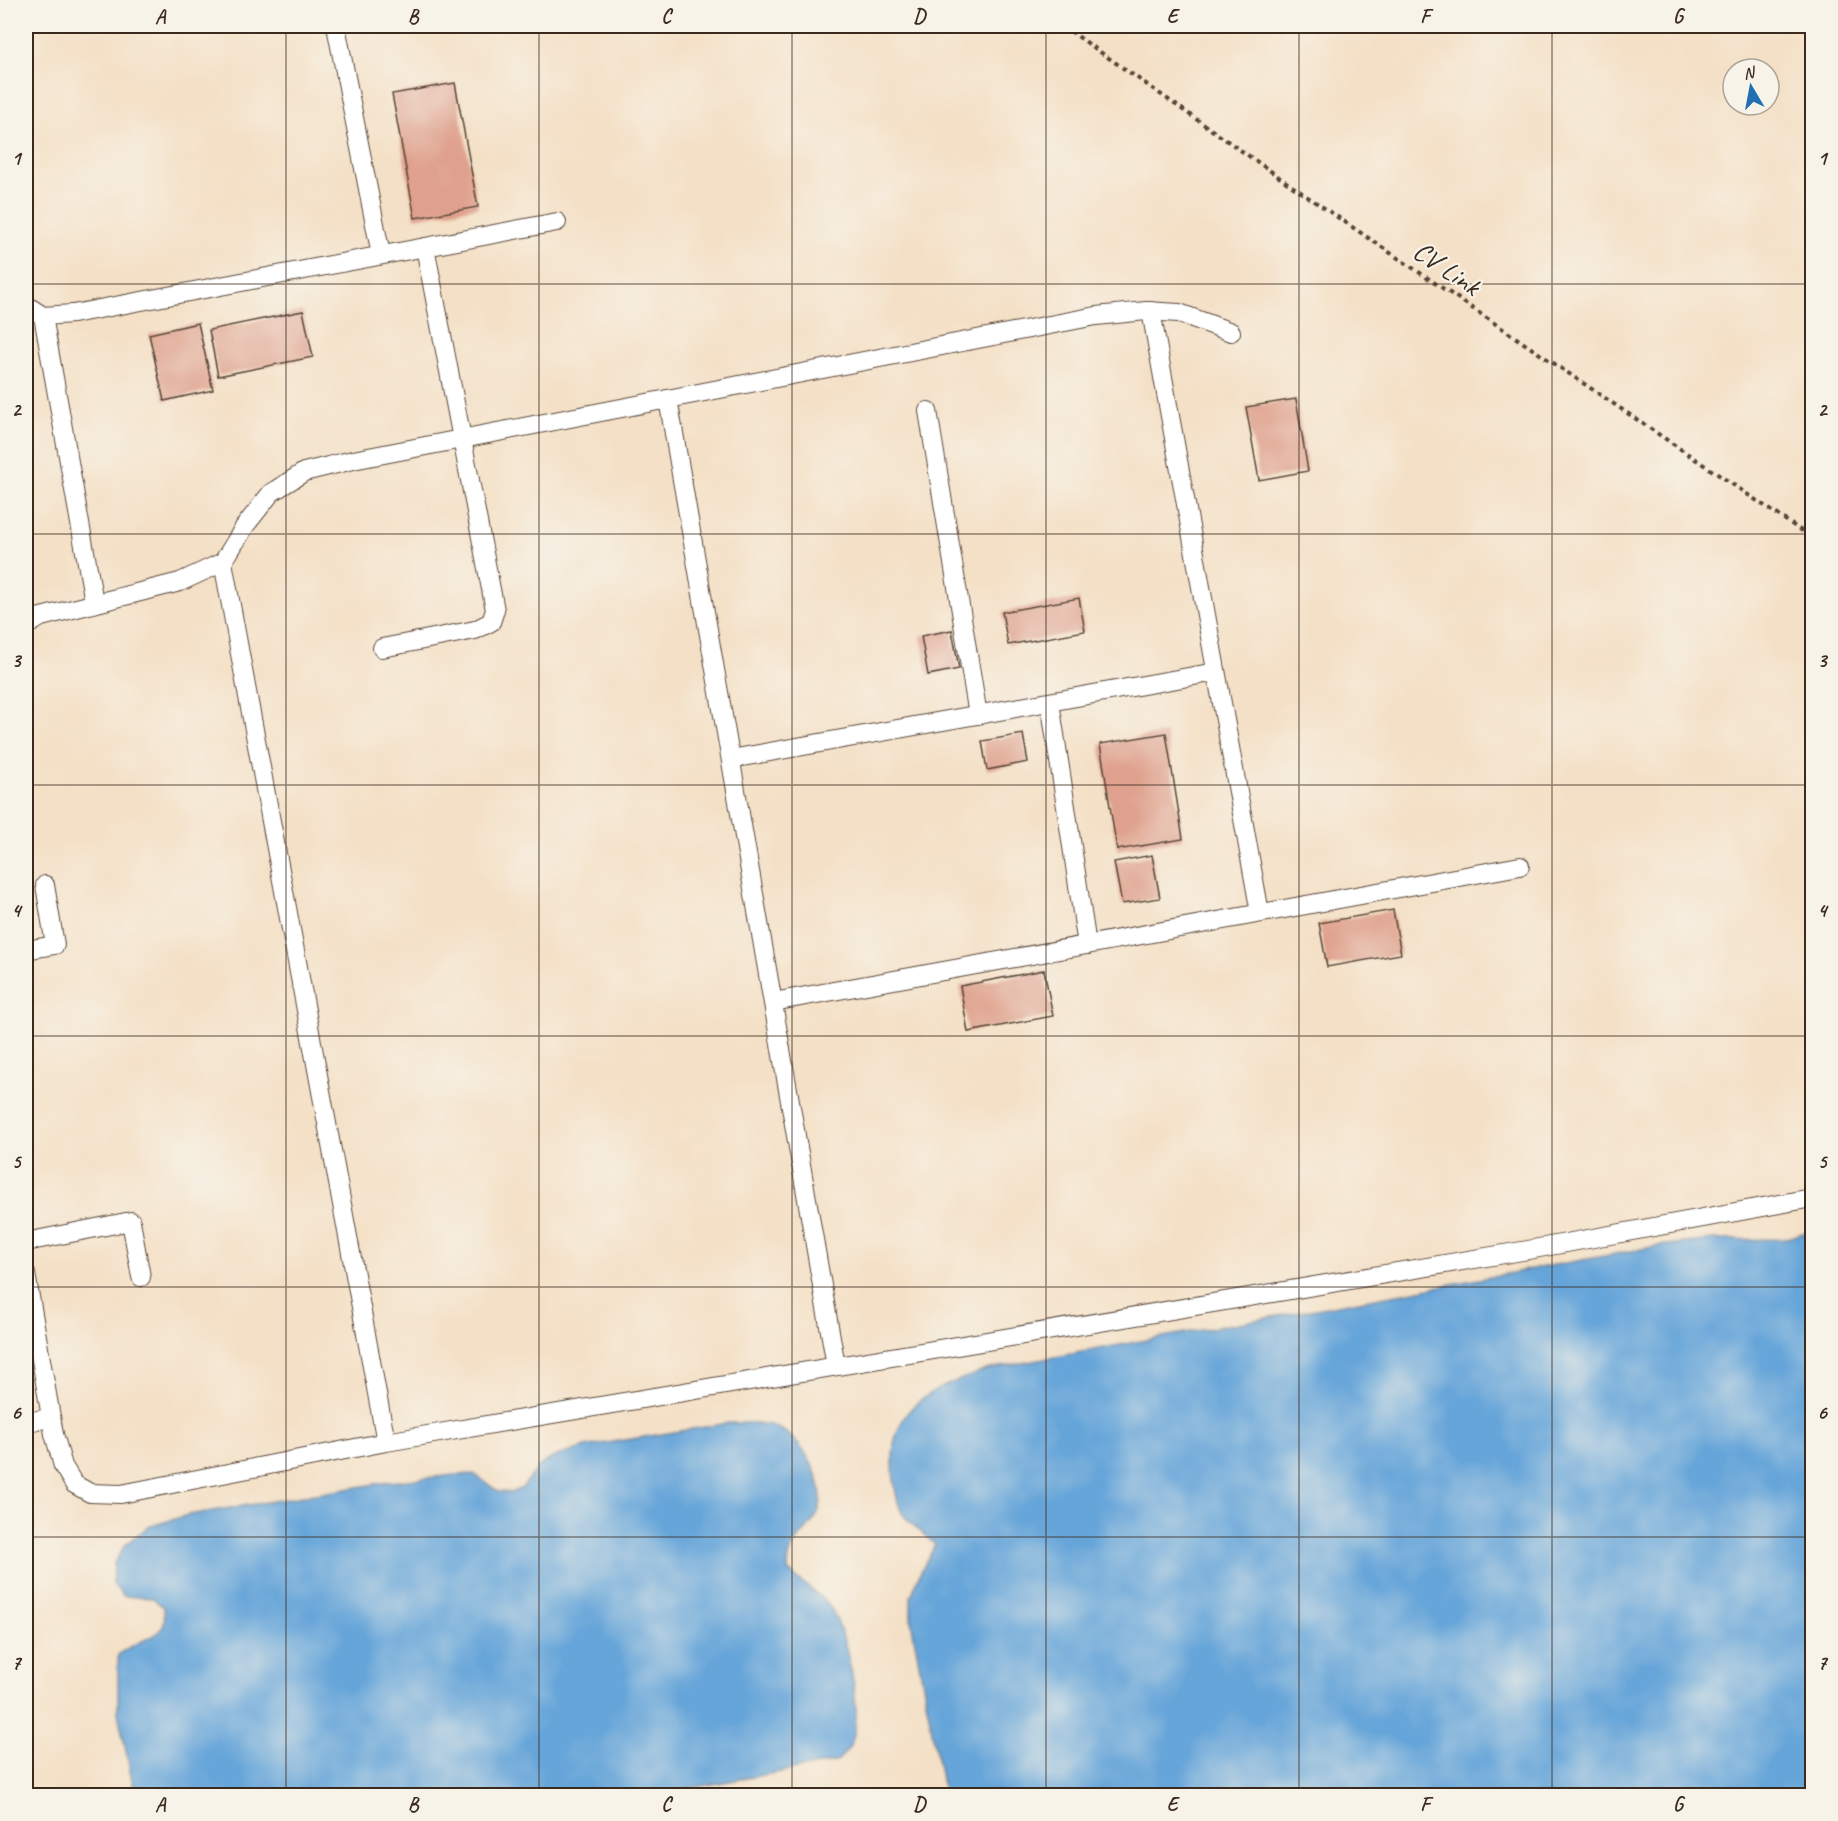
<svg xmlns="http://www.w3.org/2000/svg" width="1838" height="1821" viewBox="0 0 1838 1821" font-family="Caveat,sans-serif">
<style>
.water{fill:#66a5d9;stroke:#50687c;stroke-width:1.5}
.building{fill:#dfa18d}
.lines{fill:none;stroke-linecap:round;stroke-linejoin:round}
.service-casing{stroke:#574537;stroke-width:20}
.path{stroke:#574537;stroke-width:4;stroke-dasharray:4.5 4.5;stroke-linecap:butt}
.service{stroke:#fff;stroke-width:18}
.grid{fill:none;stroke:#3b2a1e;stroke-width:1.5;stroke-opacity:0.55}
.labels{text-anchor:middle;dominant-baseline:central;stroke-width:4.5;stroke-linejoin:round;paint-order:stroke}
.street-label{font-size:28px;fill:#3b2a1e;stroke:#f7f3e8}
.neatline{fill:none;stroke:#3b2a1e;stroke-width:2}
.grid-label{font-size:20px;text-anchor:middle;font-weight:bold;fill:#3b2a1e}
</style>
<rect width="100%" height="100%" fill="#f7f3e8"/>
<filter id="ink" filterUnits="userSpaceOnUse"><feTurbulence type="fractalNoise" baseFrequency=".0167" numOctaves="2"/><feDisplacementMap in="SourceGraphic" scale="12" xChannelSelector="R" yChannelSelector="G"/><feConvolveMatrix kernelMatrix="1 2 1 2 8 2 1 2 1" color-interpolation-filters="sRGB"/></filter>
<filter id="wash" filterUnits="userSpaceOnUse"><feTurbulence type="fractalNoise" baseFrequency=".008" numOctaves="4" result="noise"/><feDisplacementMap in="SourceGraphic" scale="24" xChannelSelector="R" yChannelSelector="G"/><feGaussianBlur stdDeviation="1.35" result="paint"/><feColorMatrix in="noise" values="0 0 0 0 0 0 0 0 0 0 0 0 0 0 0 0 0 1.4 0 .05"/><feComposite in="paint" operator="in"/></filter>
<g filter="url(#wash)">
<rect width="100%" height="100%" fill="#f4e0c6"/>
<g class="water">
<path d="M1806,1232L1812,1233V1795H944L911,1621V1597L920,1573L935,1545C928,1537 906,1521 902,1513C896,1502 893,1476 893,1463C891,1400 940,1387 989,1369L1658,1246L1713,1240L1784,1239Z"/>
<path d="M729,1423C742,1423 758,1422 771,1425C800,1433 832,1486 817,1515C804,1538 788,1539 788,1570C802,1585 821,1593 832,1610C848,1638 864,1715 851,1744C848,1751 841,1757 836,1762L652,1795H135L118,1713V1655C128,1644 162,1637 164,1623C165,1619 164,1613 164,1608L153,1598L123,1596L113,1584L114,1563L126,1544L148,1527L188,1515L388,1482L455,1475L474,1474L499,1492H513L522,1488L539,1466L554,1457L589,1446Z"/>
</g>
<g id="blocks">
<g class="building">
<polygon points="455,83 478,207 415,218 392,94"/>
<polygon points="303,311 313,357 218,376 209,330"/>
<polygon points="198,323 213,390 164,401 149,334"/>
<polygon points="1296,399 1308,471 1259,480 1246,407"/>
<polygon points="1079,598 1085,631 1008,645 1002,612"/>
<polygon points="952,630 959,669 928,675 921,636"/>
<polygon points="1166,733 1183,839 1117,850 1100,744"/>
<polygon points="1023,734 1028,762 987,770 982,741"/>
<polygon points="1152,855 1160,898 1122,904 1114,862"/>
<polygon points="1393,910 1401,954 1327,967 1319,923"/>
<polygon points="1044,970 1053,1016 968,1032 960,986"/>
</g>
</g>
</g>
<g filter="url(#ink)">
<use href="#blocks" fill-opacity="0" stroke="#574537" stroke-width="1.5"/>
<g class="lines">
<defs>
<g id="service">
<polyline points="336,26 381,255"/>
<polyline points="26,305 43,316 73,314 557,222"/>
<polyline points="1151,311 1260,913"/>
<polyline points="43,316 94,602"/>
<polyline points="668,399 836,1366"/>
<polyline points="928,411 978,715"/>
<polyline points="223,562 386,1442"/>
<polyline points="26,626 41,617 180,582 223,562 245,526 271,493 304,472 353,460 1096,316 1146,311 1179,313 1231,332"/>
<polyline points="382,648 475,630 491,622 495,610 425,247"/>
<polyline points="1050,702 1087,945"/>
<polyline points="731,759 1216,672"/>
<polyline points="26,950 55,945 45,885"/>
<polyline points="773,1002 1520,866"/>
<polyline points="26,1242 131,1221 141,1277"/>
<polyline points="26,1274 54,1434 63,1466 74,1484 90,1493 121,1494 386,1442 1528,1250 1812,1198"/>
<polyline points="26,1422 51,1418"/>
</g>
</defs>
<use href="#service" class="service-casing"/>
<polyline class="path" points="1063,26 1299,191 1812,538"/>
<use href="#service" class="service"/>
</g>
</g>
<path class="grid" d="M286,26V1796M539,26V1796M792,26V1796M1046,26V1796M1299,26V1796M1552,26V1796M26,284H1812M26,534H1812M26,785H1812M26,1036H1812M26,1287H1812M26,1537H1812"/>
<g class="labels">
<g class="street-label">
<text transform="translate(1447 268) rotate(34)">CV Link</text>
</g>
</g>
<rect width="1838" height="1821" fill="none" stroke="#f7f3e8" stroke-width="66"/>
<g transform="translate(1751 87) rotate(350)"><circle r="28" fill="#f7f3e8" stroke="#aca397" stroke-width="1.5"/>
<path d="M0-4.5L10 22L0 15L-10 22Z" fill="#1f6fb2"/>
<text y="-9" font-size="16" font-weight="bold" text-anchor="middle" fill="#3b2a1e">N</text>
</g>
<rect x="33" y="33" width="1772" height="1755" class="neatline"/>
<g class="grid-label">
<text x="160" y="23">A</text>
<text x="413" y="23">B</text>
<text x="666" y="23">C</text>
<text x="919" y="23">D</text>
<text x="1172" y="23">E</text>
<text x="1425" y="23">F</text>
<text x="1678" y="23">G</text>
<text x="16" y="165">1</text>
<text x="1822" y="165">1</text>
<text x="16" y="416">2</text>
<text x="1822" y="416">2</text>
<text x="16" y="667">3</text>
<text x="1822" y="667">3</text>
<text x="16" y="917">4</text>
<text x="1822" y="917">4</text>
<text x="16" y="1168">5</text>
<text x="1822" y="1168">5</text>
<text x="16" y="1419">6</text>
<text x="1822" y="1419">6</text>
<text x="16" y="1669">7</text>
<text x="1822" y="1669">7</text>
<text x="160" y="1811">A</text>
<text x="413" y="1811">B</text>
<text x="666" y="1811">C</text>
<text x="919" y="1811">D</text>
<text x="1172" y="1811">E</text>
<text x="1425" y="1811">F</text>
<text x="1678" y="1811">G</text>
</g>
</svg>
